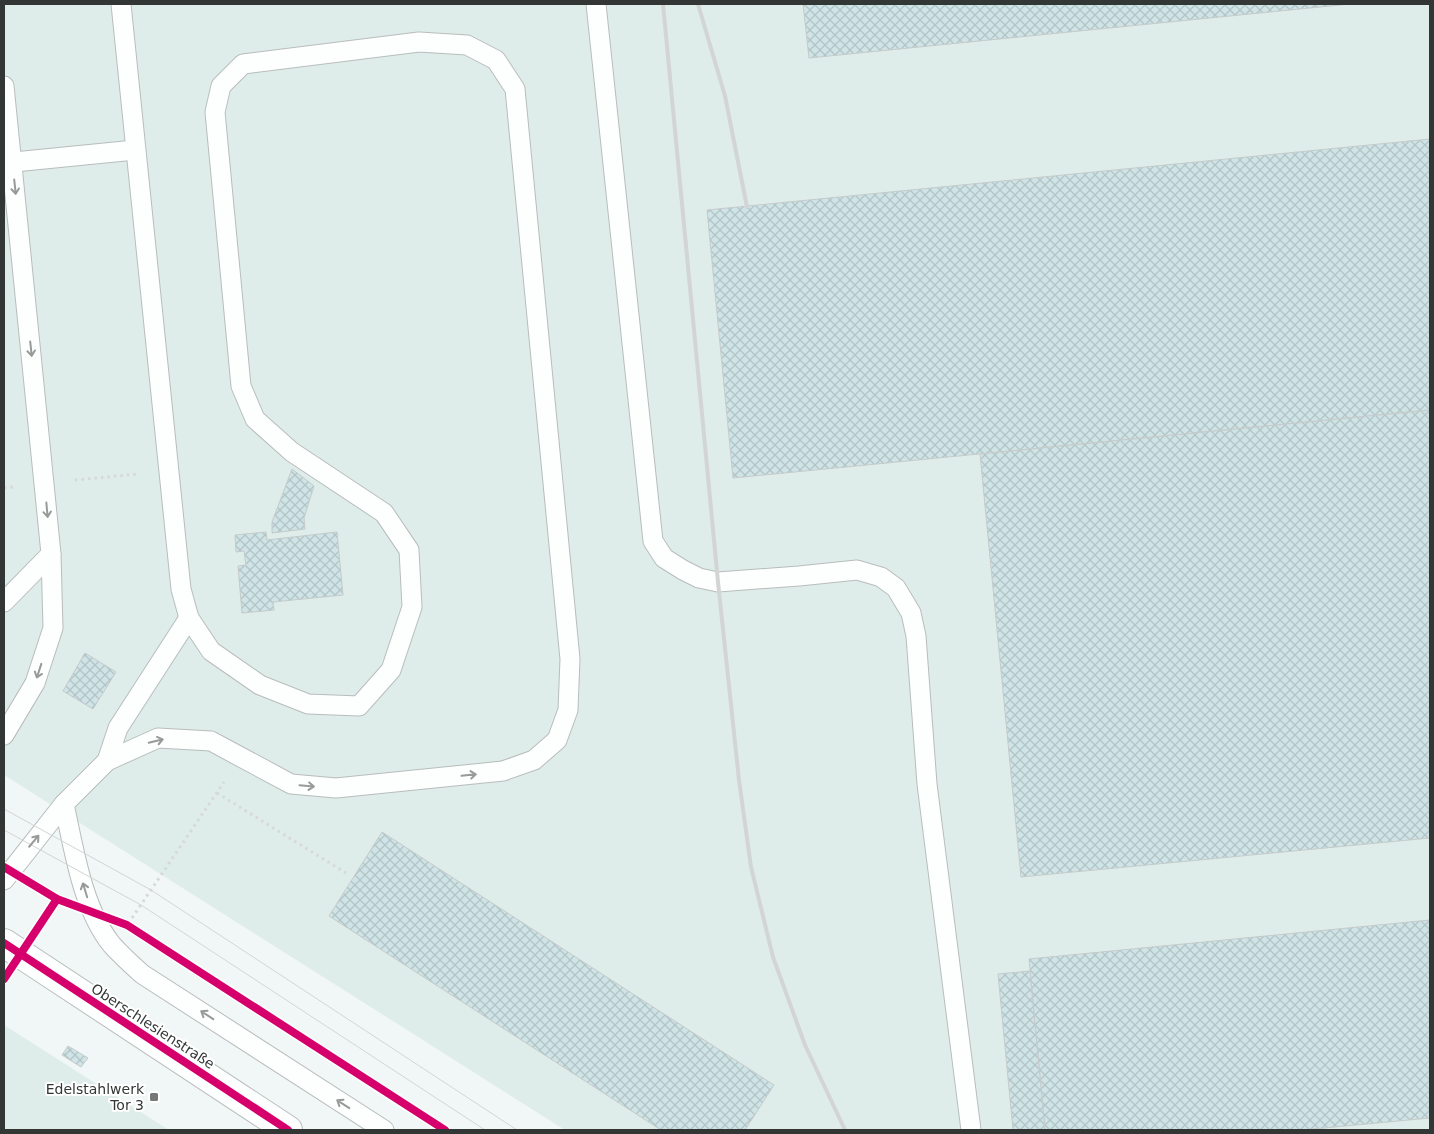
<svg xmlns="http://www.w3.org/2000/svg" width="1434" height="1134" viewBox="0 0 1434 1134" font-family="'DejaVu Sans',sans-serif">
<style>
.built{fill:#dfedea}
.building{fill:url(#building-cross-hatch);stroke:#c6cacb}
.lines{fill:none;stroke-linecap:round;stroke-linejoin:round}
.lane-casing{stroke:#b8bdbc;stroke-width:21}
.primary-casing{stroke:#b8bdbc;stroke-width:30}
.path{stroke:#d7d9d8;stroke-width:3;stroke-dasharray:2.5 4;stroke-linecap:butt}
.lane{stroke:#fdfefe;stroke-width:19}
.primary{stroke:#fdfefe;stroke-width:28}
.tram{stroke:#d3d5d5;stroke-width:1}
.rail{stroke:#d3d5d5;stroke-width:4}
.cycleway-casing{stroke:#fff;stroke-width:11}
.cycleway{stroke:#d6006c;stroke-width:8}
.oneway{stroke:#989a9a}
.poi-dot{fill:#757a79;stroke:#fff;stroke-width:2}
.labels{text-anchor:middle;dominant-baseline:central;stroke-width:4;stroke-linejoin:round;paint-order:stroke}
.street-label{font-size:14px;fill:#323736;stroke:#fff}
.poi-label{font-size:14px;fill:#323736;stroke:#fff;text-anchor:end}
</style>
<defs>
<pattern id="building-cross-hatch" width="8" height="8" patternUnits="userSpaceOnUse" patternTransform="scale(1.25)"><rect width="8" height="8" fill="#cfe4e6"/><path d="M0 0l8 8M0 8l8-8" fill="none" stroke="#b2c4c6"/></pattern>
</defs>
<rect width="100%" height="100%" fill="#f1f7f6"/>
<g class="built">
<polygon points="4,4 1430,4 1430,1130 565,1130 4,775"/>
<polygon points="4,1025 169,1130 4,1130"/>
</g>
<g class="building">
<polygon points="803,4 1350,4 809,58"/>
<polygon points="1430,139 1430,410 733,478 707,210"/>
<polygon points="1430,410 1430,838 1021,877 980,454"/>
<polygon points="292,469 314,486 304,518 305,529 272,533 272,522"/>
<polygon points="266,532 267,540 337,532 343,595 273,602 274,610 242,613 238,566 246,565 244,551 236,552 235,535"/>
<polygon points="85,653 116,672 93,709 63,691"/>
<polygon points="382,832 774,1085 745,1130 661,1130 329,916"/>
<polygon points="1430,920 1430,1118 1303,1130 1045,1130 1029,959"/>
<polygon points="1030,971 1045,1130 1013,1130 998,974"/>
<polygon points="68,1046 88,1058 81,1067 62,1055"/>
</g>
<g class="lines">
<defs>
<g id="lane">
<polyline points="596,4 653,541 664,558 683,570 699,578 718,582 799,576 857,570 881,577 896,588 911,613 916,636 927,784 971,1130"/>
<polyline points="4,86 44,484 51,554 53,628 35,683 4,735"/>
<polyline points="4,163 135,150"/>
<polyline points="4,602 51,554"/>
<polyline points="107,761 118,728 189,618"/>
<path d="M64,804C74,849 82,908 112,945C121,955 132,965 142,974L384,1130"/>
<polyline points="4,880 64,804 107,761 158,738 211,741 291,784 336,788 503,771 534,760 557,740 568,710 570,659 515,89 496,60 467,45 419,42 243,64 221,86 215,112 241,386 255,419 292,452 384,513 409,550 412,607 391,670 359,706 308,704 260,685 211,651 189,618 181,589 121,4"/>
</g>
<polyline id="primary" points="4,943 288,1130"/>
</defs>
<use href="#lane" class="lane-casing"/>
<use href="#primary" class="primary-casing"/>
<g class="path">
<polyline points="75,480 138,474"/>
<polyline points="4,488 14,487"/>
<polyline points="217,793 346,873"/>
<polyline points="132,918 224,782"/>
</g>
<use href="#lane" class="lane"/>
<use href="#primary" class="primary"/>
<g class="tram">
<polyline points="4,809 151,890 517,1130"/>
<polyline points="4,830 141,905 485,1130"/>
</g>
<g class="rail">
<polyline points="663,4 718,582 739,780 751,867 773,957 805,1045 845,1130"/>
<polyline points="698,4 725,96 747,207"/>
</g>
<defs>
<g id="cycleway">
<polyline points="4,867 57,899 127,925 445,1130"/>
<polyline points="4,943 288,1130"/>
<polyline points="4,979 57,899"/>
</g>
</defs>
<use href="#cycleway" class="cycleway-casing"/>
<use href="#cycleway" class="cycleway"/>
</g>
<defs><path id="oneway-shaft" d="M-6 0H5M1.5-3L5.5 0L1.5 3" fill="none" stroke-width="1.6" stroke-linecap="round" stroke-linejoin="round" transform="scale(1.25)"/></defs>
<g class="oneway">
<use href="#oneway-shaft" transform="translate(15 187) rotate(84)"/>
<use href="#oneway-shaft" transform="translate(31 349) rotate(84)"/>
<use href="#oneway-shaft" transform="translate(47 510) rotate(85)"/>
<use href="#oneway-shaft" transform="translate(39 671) rotate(108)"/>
<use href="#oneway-shaft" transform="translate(156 741) rotate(-13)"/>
<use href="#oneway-shaft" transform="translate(469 775) rotate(-6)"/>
<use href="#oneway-shaft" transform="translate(307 786) rotate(5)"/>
<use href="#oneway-shaft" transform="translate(34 841) rotate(-50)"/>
<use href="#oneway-shaft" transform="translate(85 890) rotate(-107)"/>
<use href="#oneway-shaft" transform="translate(207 1015) rotate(-147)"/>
<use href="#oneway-shaft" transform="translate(343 1104) rotate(-147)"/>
</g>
<rect class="poi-dot" x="149" y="1092" width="10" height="10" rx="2.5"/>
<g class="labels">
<g class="street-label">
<text transform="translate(153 1026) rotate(33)">Oberschlesienstraße</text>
</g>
<g class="poi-label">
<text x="144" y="1089">Edelstahlwerk<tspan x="144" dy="16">Tor 3</tspan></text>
</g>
</g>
<rect width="1434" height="1134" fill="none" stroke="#323736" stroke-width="10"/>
</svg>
